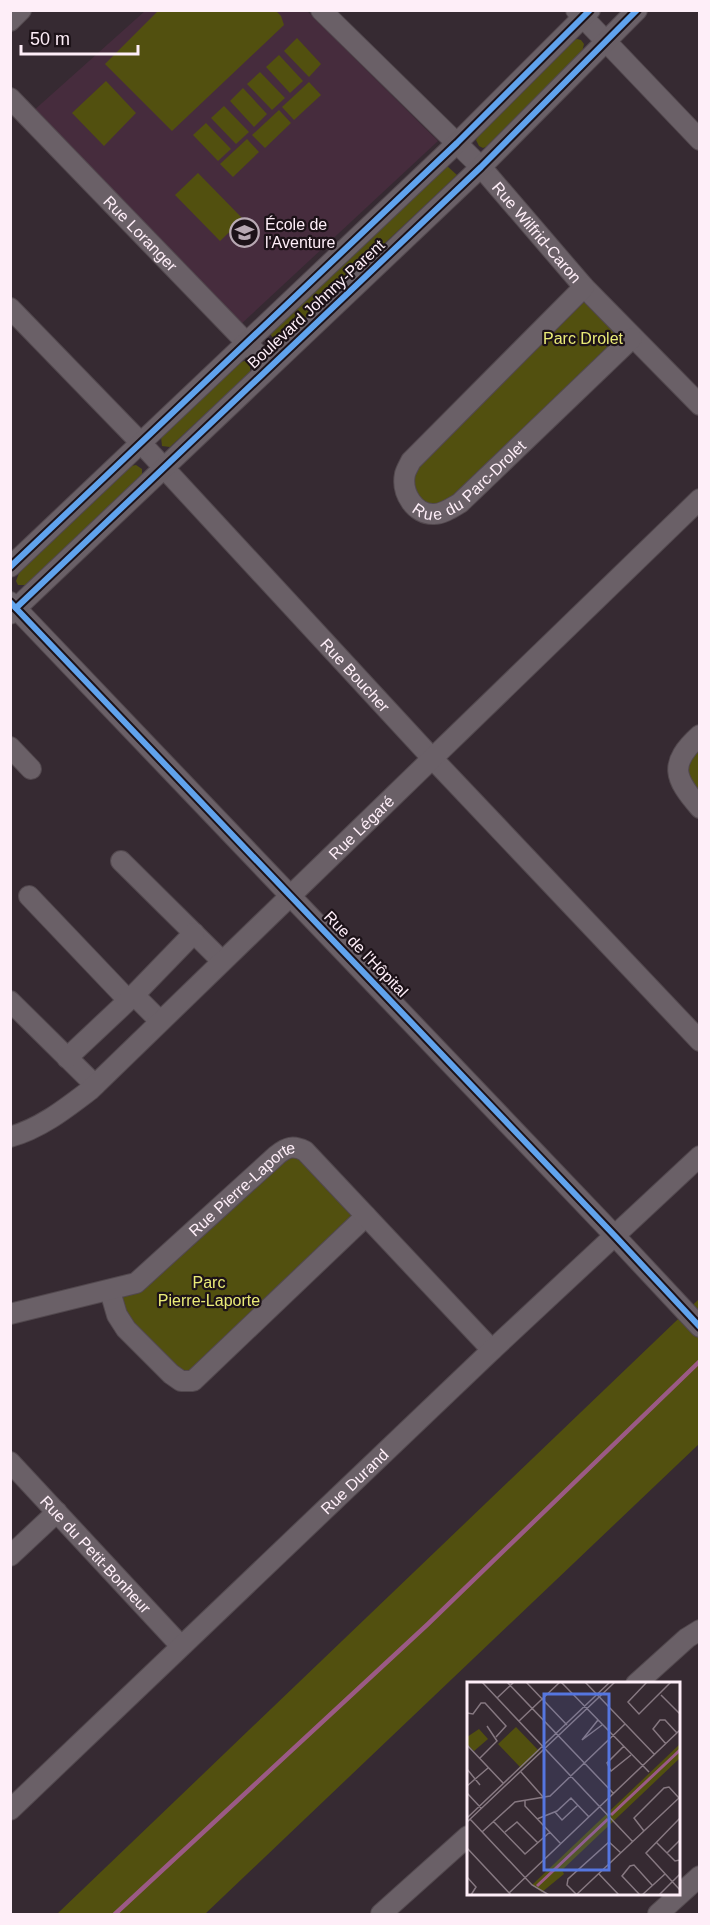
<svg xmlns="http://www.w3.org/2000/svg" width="710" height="1925" viewBox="0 0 710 1925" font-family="Helvetica,sans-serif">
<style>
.built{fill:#462c3d}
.green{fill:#52500f}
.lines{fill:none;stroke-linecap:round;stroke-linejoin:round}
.stream{stroke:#9b5a85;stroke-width:4.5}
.minor-casing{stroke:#52484e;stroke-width:22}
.minor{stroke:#6a6067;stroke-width:20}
.cycleway-casing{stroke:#1c1218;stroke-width:10}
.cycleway{stroke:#60a3ed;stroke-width:6}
.labels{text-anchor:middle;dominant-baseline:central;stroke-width:4.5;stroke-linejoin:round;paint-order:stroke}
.poi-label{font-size:16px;fill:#feeef8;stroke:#1c1218;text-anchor:start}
.street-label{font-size:16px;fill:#feeef8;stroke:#1c1218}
.park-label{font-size:16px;fill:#eaeb77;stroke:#1c1218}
.inset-river{fill:none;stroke:#9b5a85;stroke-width:3}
.inset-road{fill:none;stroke:#867881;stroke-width:1.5}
.view{fill:#5576e0;fill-opacity:0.15;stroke:#5576e0;stroke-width:3}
.inset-edge{fill:none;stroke:#feeef8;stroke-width:3}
</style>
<rect width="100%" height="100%" fill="#362a32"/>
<polygon class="built" points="145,11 307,11 438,141 239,326 32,112"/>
<g class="green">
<polygon points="158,11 276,11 281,16 284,25 172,131 105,64"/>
<polygon points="297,38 321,64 309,77 284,51"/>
<polygon points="577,39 581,40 584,44 582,52 488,146 483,148 479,146 476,140 478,136 573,41"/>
<polygon points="279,55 303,81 290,93 266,67"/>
<polygon points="260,72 285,98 272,110 247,84"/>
<polygon points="106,81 136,113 104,146 72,113"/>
<polygon points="309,82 321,95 294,120 282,107"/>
<polygon points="243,88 267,114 254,127 230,101"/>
<polygon points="224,106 249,132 236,144 211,118"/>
<polygon points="279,110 291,123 265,148 252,135"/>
<polygon points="206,123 231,149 218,161 193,135"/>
<polygon points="247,139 259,152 233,177 220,164"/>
<polygon points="447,166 457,175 278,344 270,334"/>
<polygon points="198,173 243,219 220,241 175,195"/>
<polygon points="584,287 632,338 460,503 424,513 405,474"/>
<polygon points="245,361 250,365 250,372 170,447 162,446 161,437 240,362"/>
<polygon points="136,465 142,469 142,475 26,585 18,585 16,581 19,573 131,466"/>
<polygon points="699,735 699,808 680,757"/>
<polygon points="295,1146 366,1216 193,1381 126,1329 110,1291"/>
<polygon points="699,1299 699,1444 205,1914 57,1914"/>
</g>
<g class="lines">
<polyline class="stream" points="115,1914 428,1624 700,1361"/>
<defs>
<g id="minor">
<path id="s1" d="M321,10L481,167L584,287L700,405"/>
<polyline points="576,10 700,140"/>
<polyline points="10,21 21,10"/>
<path id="s2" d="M10,98L269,366"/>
<path id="s3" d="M584,287L411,461C409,465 406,470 405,474C401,493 415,515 434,514C443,514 453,507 460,503L632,338"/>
<path id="s4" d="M10,308L141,443L432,758L700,1041"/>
<polyline points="10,567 457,143 590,10"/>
<polyline points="10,602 615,1236 700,1327"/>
<polyline points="10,614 481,167 637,10"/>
<path d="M700,735C668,764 674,778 700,808"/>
<polyline points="10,747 31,769"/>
<polyline points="121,861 222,961"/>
<polyline points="29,896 128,1000"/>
<polyline points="134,995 160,1021"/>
<polyline points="10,1001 95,1085"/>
<polyline points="67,1058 134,995 194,933"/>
<path id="s5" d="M10,1137C41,1128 65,1109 90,1090L700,499"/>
<polyline points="110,1291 117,1315 126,1329 171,1374 181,1381 193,1381 366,1216"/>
<path id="s6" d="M10,1314L136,1283L277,1155C287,1147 293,1145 305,1151L492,1350"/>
<path id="s7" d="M10,1462L181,1646"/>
<polyline points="10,1556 57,1512"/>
<polyline points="636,1684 687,1638 700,1630"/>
<path id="s8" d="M10,1810L492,1350L700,1156"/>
<polyline points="381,1914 468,1836"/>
<polyline points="658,1914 700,1876"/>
</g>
</defs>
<use href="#minor" class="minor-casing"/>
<use href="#minor" class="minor"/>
<defs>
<g id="cycleway">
<polyline points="10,567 457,143 590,10"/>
<polyline points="10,602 615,1236 700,1327"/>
<polyline points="16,608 481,167 637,10"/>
</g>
</defs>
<use href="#cycleway" class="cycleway-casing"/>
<use href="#cycleway" class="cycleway"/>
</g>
<defs>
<symbol id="school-ring" viewBox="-11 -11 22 22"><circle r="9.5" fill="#1c1218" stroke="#b8a9b3" stroke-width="1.5"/><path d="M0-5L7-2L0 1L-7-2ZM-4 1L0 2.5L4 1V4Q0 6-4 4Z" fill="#b8a9b3"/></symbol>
</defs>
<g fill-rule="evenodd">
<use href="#school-ring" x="228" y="216" width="33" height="33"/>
</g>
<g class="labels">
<g class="poi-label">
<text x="265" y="224">École de<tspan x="265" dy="18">l'Aventure</tspan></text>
</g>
<g class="street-label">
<text stroke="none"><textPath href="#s2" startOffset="188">Rue Loranger</textPath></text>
<text stroke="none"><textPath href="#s1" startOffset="310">Rue Wilfrid-Caron</textPath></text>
<text transform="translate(316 304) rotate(-43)">Boulevard Johnny-Parent</text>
<text stroke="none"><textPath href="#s3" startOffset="363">Rue du Parc-Drolet</textPath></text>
<text stroke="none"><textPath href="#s4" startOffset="504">Rue Boucher</textPath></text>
<text stroke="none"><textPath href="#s5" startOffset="471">Rue Légaré</textPath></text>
<text transform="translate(366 954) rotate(46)">Rue de l'Hôpital</text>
<text stroke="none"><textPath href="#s6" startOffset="272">Rue Pierre-Laporte</textPath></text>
<text stroke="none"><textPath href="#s8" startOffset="476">Rue Durand</textPath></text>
<text stroke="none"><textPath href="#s7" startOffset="126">Rue du Petit-Bonheur</textPath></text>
</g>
<g class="park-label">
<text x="583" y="338">Parc Drolet</text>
<text x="209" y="1282">Parc<tspan x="209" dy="18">Pierre-Laporte</tspan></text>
</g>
</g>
<g transform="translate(467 1682)">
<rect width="213" height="213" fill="#362a32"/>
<path d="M49,45L72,69L54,86L31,62ZM12,47L21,57L7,69L0,62V55ZM213,62V76L95,188L97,192L75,210L65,203Z" fill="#52500f"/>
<path class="inset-river" d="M144,133L213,68M70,204L141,137"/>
<path class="inset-road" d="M15,0L166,160M40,0L147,112M59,0L100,43M94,0L182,90M118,0L188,73M180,0L161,20L172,32L204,0M194,13L213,32M30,16L47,0M0,31L6,32L14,21H18L39,44L29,55M131,38L115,58L135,43M52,39L93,0M199,62L186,47L193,38H198L210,51M0,63L37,102M157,64L140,81L144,89L164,73M13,76L30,59L20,44M0,87L13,103M54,90L77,116M0,104L21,86M0,111L14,126M58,118V124L94,162M88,130L95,138L111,123M0,136L143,0M213,136L179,171L213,208M3,137L65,203L82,213M70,137L90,129L104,116L122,135M26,139L58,172L83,150M0,140L148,0M177,149L167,136L197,106L202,105L212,116M15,150L48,120L83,114L158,42M38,150L50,140L71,161M189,160L208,179L213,178M0,166L44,213M200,171L213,158M132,192L152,213M0,195L9,205L4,213M42,211L213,48M109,212L100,203L101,197L142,160L154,171M109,213L213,115M173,213L155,194L163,184L167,183L185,203M175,213L198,192M192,213L213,192"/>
<path class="view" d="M77,12H142V188H77Z"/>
<rect width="213" height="213" class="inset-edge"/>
</g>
<rect width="710" height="1925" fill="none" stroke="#feeef8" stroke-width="24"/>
<path d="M21 45v9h117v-9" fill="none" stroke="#feeef8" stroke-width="3"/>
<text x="30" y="45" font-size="18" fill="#feeef8" stroke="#1c1218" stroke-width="4.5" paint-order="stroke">50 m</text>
</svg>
